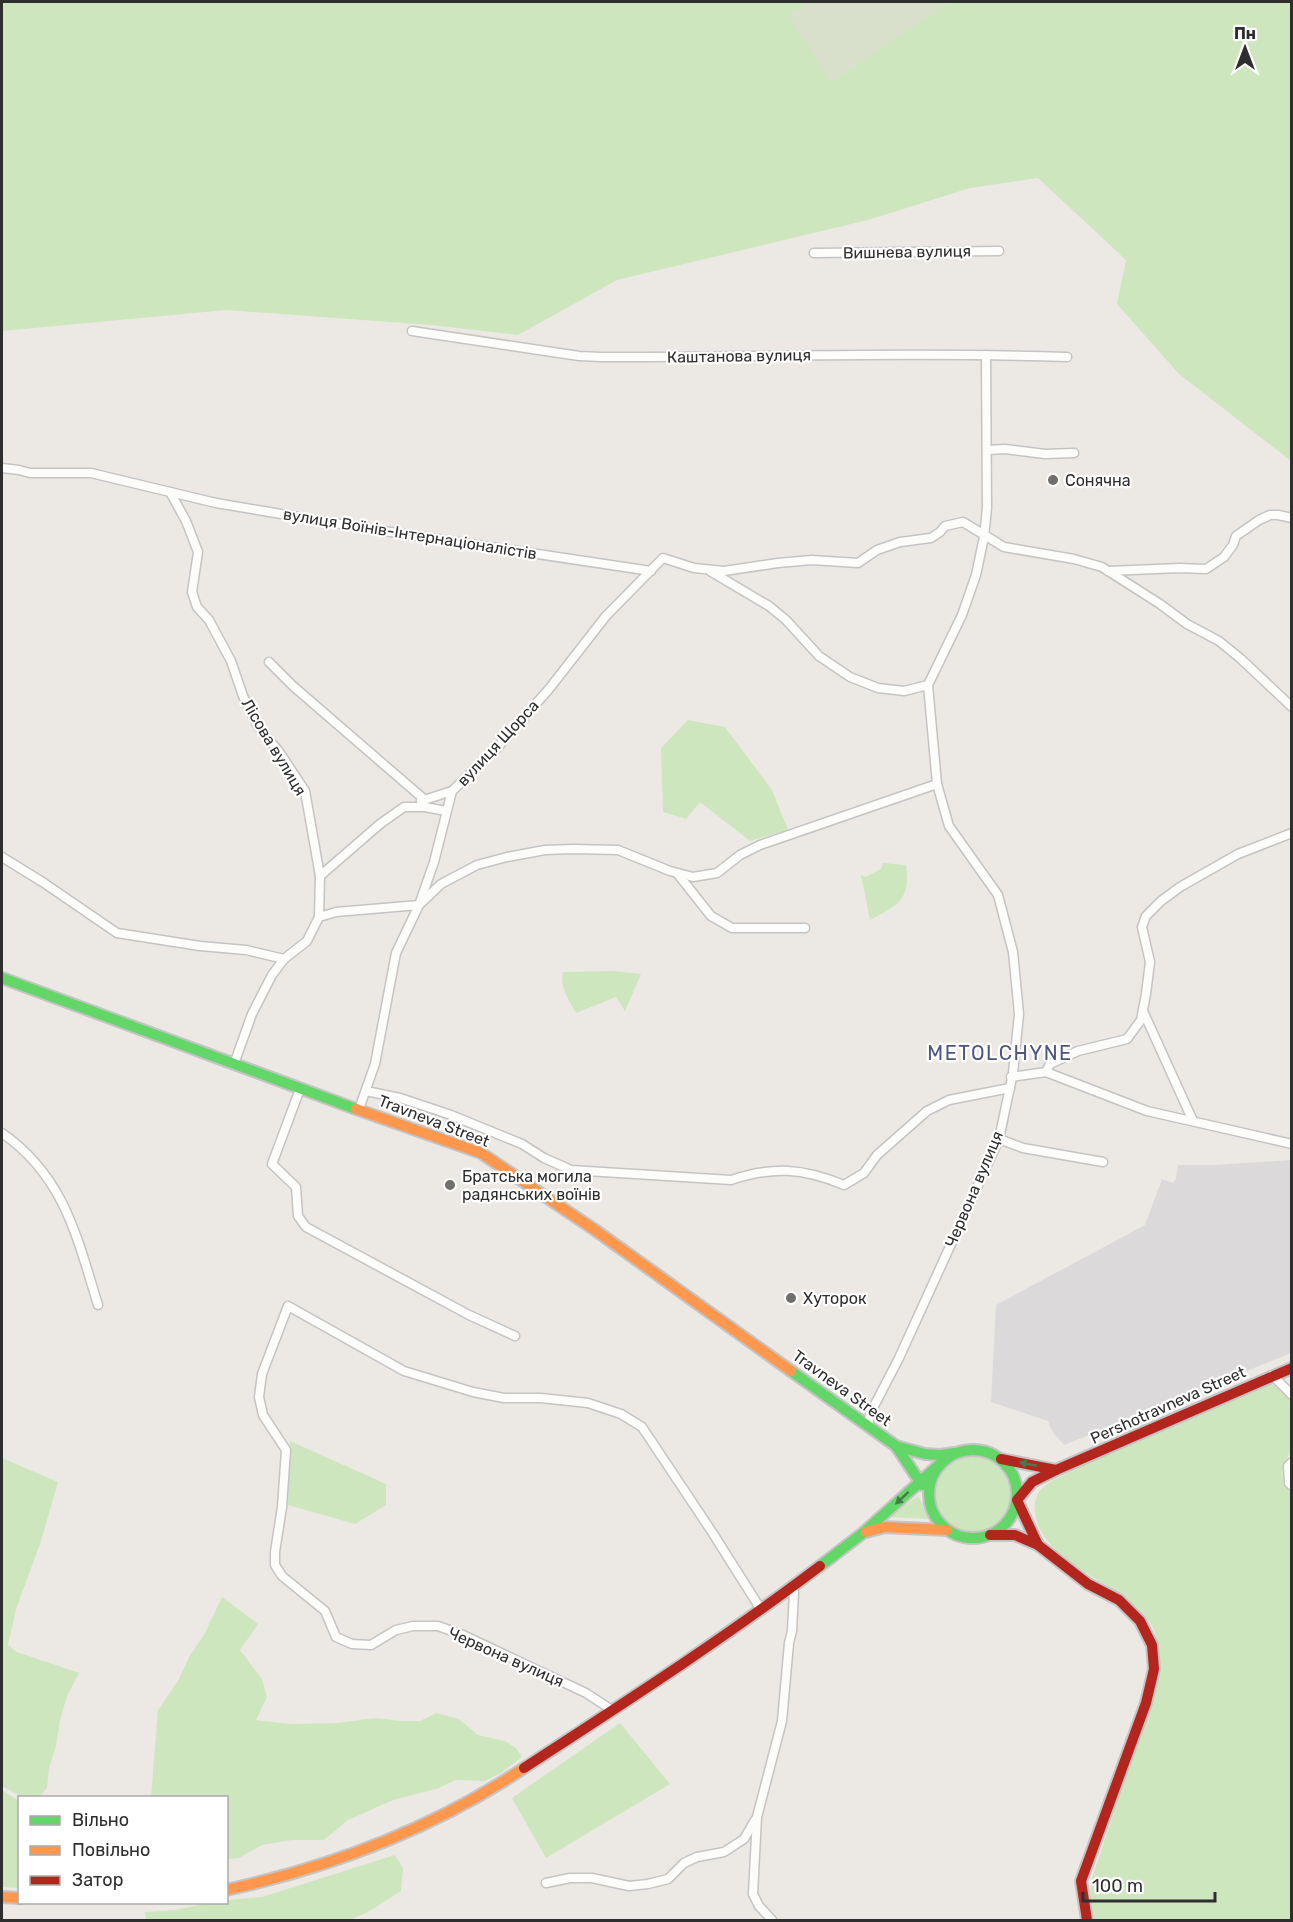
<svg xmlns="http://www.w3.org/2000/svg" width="1293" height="1922" viewBox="0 0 1293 1922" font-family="Rubik,sans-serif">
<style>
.industrial{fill:#dcd9db}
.green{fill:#cee6be}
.cemetery{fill:#d8e0cc}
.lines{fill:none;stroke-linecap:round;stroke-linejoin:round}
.street-casing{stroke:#c5c4c5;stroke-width:11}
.fast-casing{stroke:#c5c4c5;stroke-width:14}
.slow-casing{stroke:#c5c4c5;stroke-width:14}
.jam-casing{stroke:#c5c4c5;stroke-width:14}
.street{stroke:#fcfcfb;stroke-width:8}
.fast{stroke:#63d668;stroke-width:10}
.slow{stroke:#ff974d;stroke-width:10}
.jam{stroke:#b3261e;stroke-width:10}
.oneway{fill:#467a48}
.poi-dot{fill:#706f6e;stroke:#fff;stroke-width:2}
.labels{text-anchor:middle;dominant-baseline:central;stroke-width:4.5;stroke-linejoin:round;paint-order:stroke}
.street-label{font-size:16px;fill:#2e2e2e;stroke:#fff}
.poi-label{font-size:16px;fill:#2e2e2e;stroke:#fff;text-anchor:start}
.quarter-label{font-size:20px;letter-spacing:1.5px;fill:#4d5680;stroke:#fff}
</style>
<rect width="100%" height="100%" fill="#ece8e4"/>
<polygon class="industrial" points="1291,1160 1291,1353 1064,1445 1052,1431 1048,1421 991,1402 996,1305 1145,1225 1162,1179 1173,1183 1176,1178 1178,1165 1215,1165"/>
<g class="green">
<polygon points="2,2 1291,2 1291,461 1179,374 1117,304 1126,260 1038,178 970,188 868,220 617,280 518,335 431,325 226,310 2,331"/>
<polygon points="688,720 725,727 772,790 788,830 750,841 700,802 686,819 663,812 661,748"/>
<path d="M883,863L906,865C911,900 898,905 870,920L861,875L866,877L881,869Z"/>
<path d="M615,971L641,974L625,1011L616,997L576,1013C570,1001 559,987 563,972Z"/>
<path d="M1263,1382L1274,1385L1291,1402V1452C1281,1464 1278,1483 1292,1494L1291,1920H1114L1094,1919L1090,1899L1091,1881L1158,1679C1159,1660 1161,1638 1149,1621C1121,1582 1041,1564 1035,1512C1033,1495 1041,1487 1055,1479Z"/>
<polygon points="290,1441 386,1484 386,1505 355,1524 288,1505"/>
<circle cx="974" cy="1494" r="38"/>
<polygon points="2,1458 58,1482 41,1541 16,1609 8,1645 17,1652 79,1673 67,1696 60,1720 56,1746 49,1768 47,1788 39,1797 22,1797 2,1786"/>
<polygon points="918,1496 931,1519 889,1517"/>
<polygon points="222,1597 258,1624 240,1650 262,1679 267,1697 256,1720 290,1724 338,1723 375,1718 401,1721 420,1721 436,1713 459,1719 478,1735 505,1741 516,1748 522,1757 501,1773 485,1781 456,1780 436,1789 393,1800 348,1820 324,1840 292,1840 262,1845 239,1858 227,1859 226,1798 151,1797 158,1710 179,1679 189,1657 204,1635"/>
<polygon points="620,1723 670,1784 546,1858 512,1798"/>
<polygon points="2,1790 19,1801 19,1888 2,1887"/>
<polygon points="395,1855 403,1868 401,1891 368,1912 349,1920 146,1920 145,1912 176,1910 208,1903 226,1902 227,1900 262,1897"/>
</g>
<polygon class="cemetery" points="809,2 950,2 831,83 789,16"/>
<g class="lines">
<defs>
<g id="street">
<polyline points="814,253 999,251"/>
<path d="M412,331L579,356L601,357C756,357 912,352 1067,357"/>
<polyline points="987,450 1005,449 1045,454 1074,453"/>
<polyline points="2,468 19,470 30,473 91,473 216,503 364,528 651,571"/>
<polyline points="170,492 186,521 198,552 192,592 197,607 209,620 231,661 243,696 258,726 280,753 305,791 320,876"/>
<polyline points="710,571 769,606 786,620 819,656 850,677 878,688 904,691 928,685"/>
<polyline points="1108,571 1180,568 1206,569 1224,557 1233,545 1236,536 1259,520 1270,515 1278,515 1292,518"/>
<polyline points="269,662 293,686 425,800"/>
<polyline points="421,801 452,791"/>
<polyline points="2,857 44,883 117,933 200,946 246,950 284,959"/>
<polyline points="677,873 711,916 732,928 805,928"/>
<polyline points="319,917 320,876 380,824 404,807 425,807 446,811"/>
<polyline points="1143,1011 1193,1121"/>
<polyline points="234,1064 252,1014 272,975 284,959 307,941 319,917 336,912 419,905 441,884 477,865 507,857 545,850 573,849 618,850 670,871 693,877 717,873 740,855 760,845 937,784"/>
<polyline points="1046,1072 1147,1111 1292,1144"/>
<polyline points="1011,1077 1046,1072 1050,1064 1078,1051 1127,1039 1141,1020 1146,994 1150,962 1142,927 1146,916 1161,901 1180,887 1238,854 1292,833"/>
<polyline points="300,1089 272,1164 296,1187 298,1216 306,1227 469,1315 515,1336"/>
<path d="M366,1091L400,1098L451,1115L522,1144L544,1158L571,1170L731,1180C773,1166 803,1168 844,1185L864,1173L877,1155L927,1111L949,1100L1010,1088"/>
<polyline points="359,1109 375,1064 396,953 419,905 434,862 452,791 497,748 549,689 606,616 663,558 694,568 724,571 778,563 812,560 858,563 877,550 900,542 931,538 940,532 945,526 963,522 1004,547 1074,559 1102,567 1160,604 1187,624 1219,641 1241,659 1292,707"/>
<path d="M2,1133C64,1176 77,1237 98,1305"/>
<polyline points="999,1139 1023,1148 1103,1162"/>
<polyline points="1272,1375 1292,1395"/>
<polyline points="868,1425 870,1414 899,1358 999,1139 1013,1073 1019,1014 1013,952 998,895 949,826 937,784 928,685 962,615 976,575 984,537 987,508 986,355"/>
<polyline points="1292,1462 1288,1466 1289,1483 1292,1486"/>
<polyline points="612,1710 586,1693 463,1635 438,1626 413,1626 396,1630 371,1645 352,1644 336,1637 325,1611 282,1576 275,1565 275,1552 282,1507 286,1450 263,1415 259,1397 262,1374 288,1306 404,1371 473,1392 504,1398 541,1398 588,1403 621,1414 642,1427 712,1532 760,1608"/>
<polyline points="546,1883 570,1878 592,1878 629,1886 648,1884 668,1879 684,1863 697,1857 724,1852 744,1839 755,1820"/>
<polyline points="772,1920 759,1906 753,1894 757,1817 782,1721 789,1643 792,1631 794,1592 792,1587"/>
</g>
<g id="fast">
<polyline points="2,978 356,1109"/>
<polyline points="791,1371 896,1446 925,1454 940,1455 955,1453"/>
<polyline points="896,1446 922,1485"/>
<circle cx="973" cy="1494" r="44"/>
<polyline points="820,1566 863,1533 941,1463"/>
</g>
<g id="slow">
<polyline points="356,1109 481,1153 595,1230 791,1371"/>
<polyline points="866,1532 885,1527 947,1530"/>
<path d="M226,1890C331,1867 434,1828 524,1768"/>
<polyline points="2,1897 20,1898"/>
</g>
<g id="jam">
<polyline points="1001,1459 1056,1470"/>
<polyline points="990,1535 1015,1535 1038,1545 1088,1584 1119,1600 1140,1621 1152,1645 1154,1669 1146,1703 1081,1881 1087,1920"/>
<polyline points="1038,1545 1017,1500 1032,1482 1056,1470 1292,1368"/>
<path d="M524,1768C624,1703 725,1638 820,1566"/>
</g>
</defs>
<use href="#street" class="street-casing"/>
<use href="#fast" class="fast-casing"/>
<use href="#slow" class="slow-casing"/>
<use href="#jam" class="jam-casing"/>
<use href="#street" class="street"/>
<use href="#fast" class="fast"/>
<use href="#slow" class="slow"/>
<use href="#jam" class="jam"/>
</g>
<defs><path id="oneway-solid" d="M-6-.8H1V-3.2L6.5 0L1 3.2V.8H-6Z" transform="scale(1.5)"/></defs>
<g class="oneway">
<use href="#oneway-solid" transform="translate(1028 1464) rotate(-169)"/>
<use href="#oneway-solid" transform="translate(902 1498) rotate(137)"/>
</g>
<g class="poi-dot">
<circle cx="1053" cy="480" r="6"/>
<circle cx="450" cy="1185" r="6"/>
<circle cx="791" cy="1298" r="6"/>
</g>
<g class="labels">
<g class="street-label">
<text transform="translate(907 252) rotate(-1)">Вишнева вулиця</text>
<text transform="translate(739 356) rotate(-1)">Каштанова вулиця</text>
<text transform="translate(410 534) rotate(9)">вулиця Воїнів-Інтернаціоналістів</text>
<text transform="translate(498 743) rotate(-47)">вулиця Щорса</text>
<text transform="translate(274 747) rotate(59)">Лісова вулиця</text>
<text transform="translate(434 1121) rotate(21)">Travneva Street</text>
<text transform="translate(974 1189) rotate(-67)">Червона вулиця</text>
<text transform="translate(842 1388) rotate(36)">Travneva Street</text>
<text transform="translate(1168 1405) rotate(-24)">Pershotravneva Street</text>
<text transform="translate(506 1657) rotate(24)">Червона вулиця</text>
</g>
<g class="poi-label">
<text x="1065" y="480">Сонячна</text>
<text x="462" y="1176">Братська могила<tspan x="462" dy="18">радянських воїнів</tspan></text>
<text x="803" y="1298">Хуторок</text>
</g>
<g class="quarter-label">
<text x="1000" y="1053">METOLCHYNE</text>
</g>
</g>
<rect width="1293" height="1922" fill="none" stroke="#2e2e2e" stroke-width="6"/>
<rect x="18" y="1796" width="210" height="108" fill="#ffffff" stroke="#ababab" stroke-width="1.5"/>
<rect x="30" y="1816" width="30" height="9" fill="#63d668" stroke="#ababab" stroke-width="1.5"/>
<text x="72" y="1826" font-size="18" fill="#2e2e2e">Вільно</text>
<rect x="30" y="1846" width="30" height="9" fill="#ff974d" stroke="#ababab" stroke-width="1.5"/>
<text x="72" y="1856" font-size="18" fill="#2e2e2e">Повільно</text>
<rect x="30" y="1876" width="30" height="9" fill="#b3261e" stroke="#ababab" stroke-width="1.5"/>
<text x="72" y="1886" font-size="18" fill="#2e2e2e">Затор</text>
<g transform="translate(1245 48)" stroke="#ffffff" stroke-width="4.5" paint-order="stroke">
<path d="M0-4.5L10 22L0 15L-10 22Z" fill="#2e2e2e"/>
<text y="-9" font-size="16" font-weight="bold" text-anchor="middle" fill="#2e2e2e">Пн</text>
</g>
<path d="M1083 1892v9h132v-9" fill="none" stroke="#2e2e2e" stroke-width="3"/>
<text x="1092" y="1892" font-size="18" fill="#2e2e2e" stroke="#ffffff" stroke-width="4.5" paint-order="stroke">100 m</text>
</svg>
